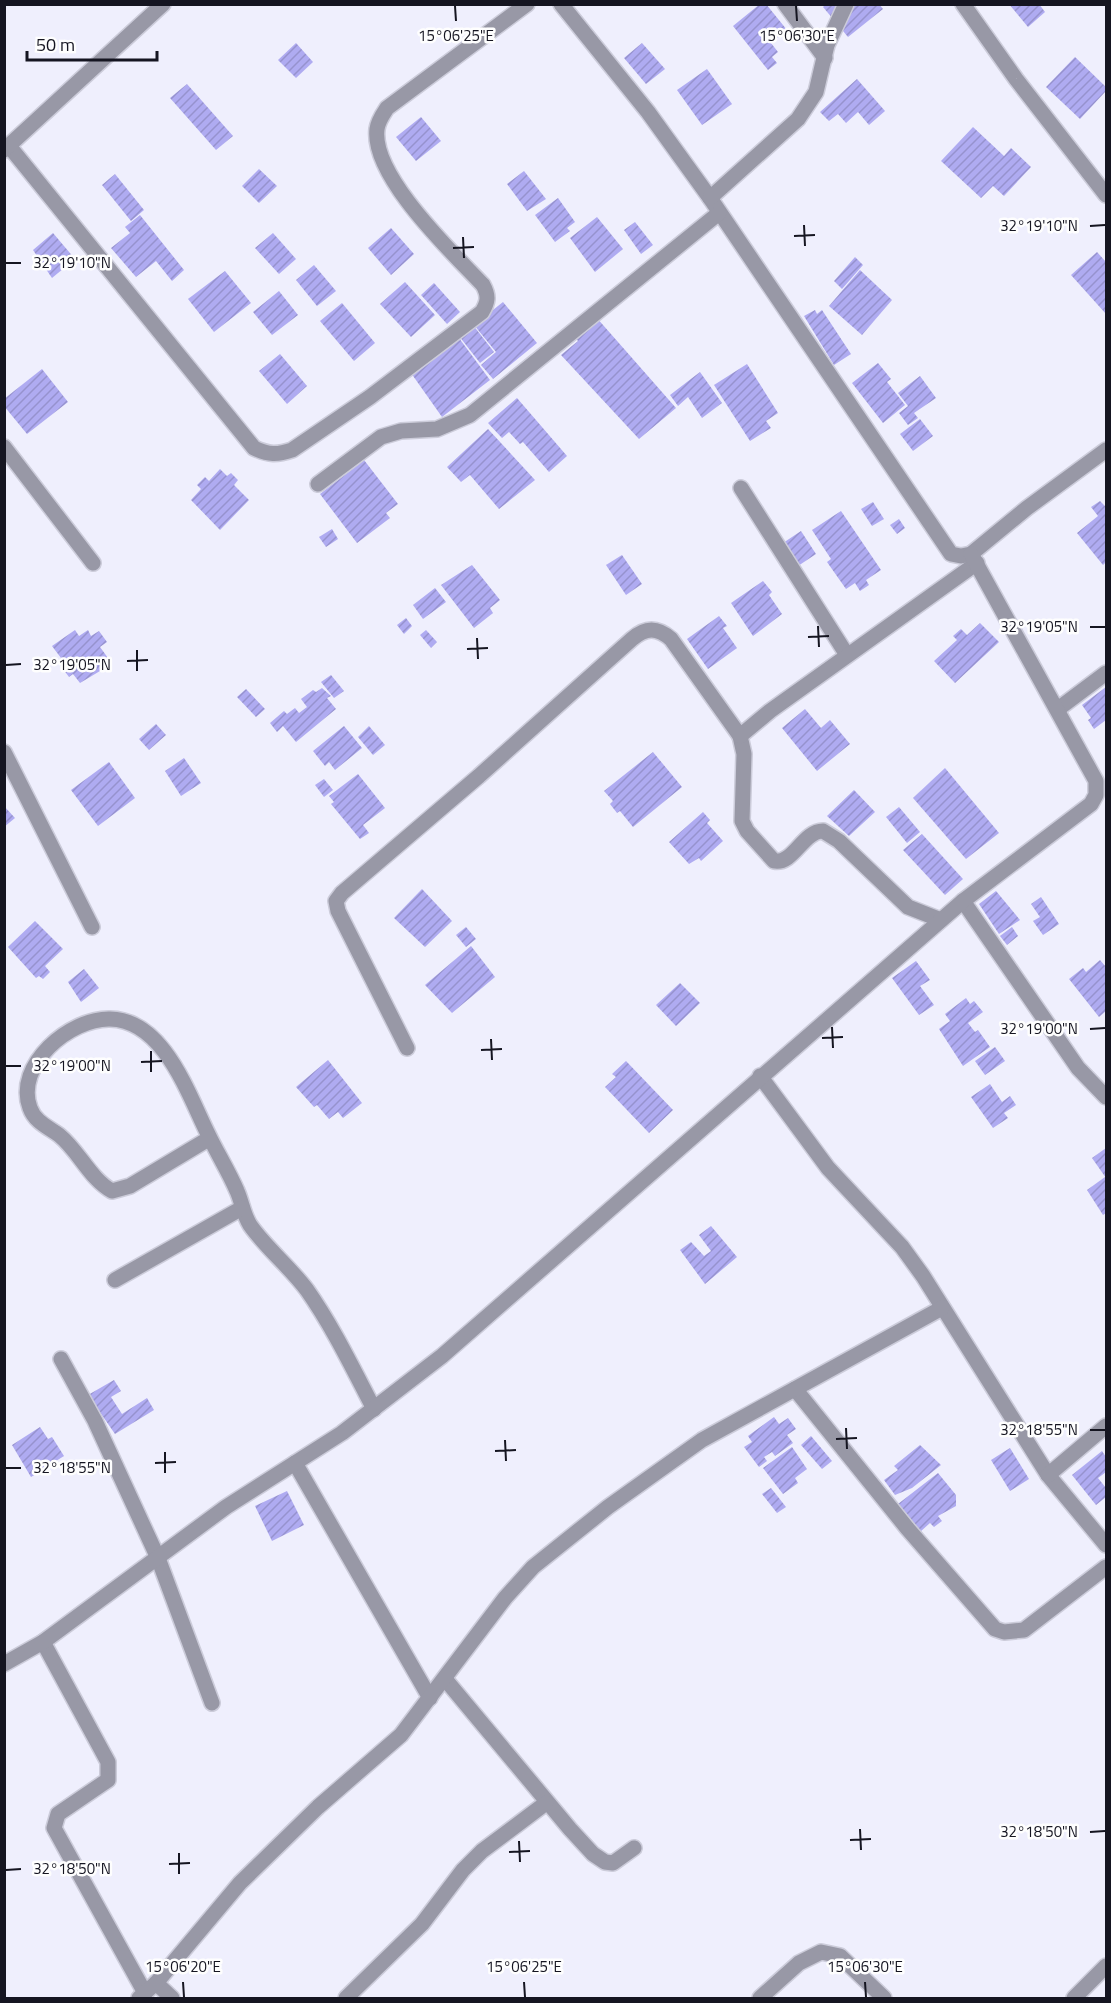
<svg xmlns="http://www.w3.org/2000/svg" width="1111" height="2003" viewBox="0 0 1111 2003" font-family="'Titillium Web',sans-serif">
<style>
.building{fill:url(#building-hatch)}
.lines{fill:none;stroke-linecap:round;stroke-linejoin:round}
.street-casing{stroke:#ccccda;stroke-width:18}
.street{stroke:#9898a6;stroke-width:15}
.ticks{fill:none;stroke:#151521;stroke-width:2}
.ticks-label{font-size:15px;text-anchor:middle;fill:#151521;stroke:#fefefe;stroke-width:5;stroke-linejoin:round;paint-order:stroke}
</style>
<defs>
<pattern id="building-hatch" width="6" height="6" patternUnits="userSpaceOnUse" patternTransform="scale(1.5)"><rect width="6" height="6" fill="#afabf1"/><path d="M-1 1l2-2M0 6l6-6M5 7l2-2" fill="none" stroke="#9692ce"/></pattern>
</defs>
<rect width="100%" height="100%" fill="#efeffd"/>
<g class="building">
<polygon points="760,4 766,4 787,30 771,43 778,52 772,57 777,63 768,70 733,26"/>
<polygon points="826,4 879,4 883,9 848,37 823,7"/>
<polygon points="1009,4 1039,4 1045,12 1028,27"/>
<polygon points="296,43 313,62 296,78 278,60"/>
<polygon points="642,43 665,69 646,84 624,58"/>
<polygon points="1075,57 1106,87 1106,91 1080,119 1046,87"/>
<polygon points="707,69 732,104 702,125 677,90"/>
<polygon points="857,79 885,111 869,125 858,112 846,123 838,114 829,121 820,112"/>
<polygon points="187,84 233,136 216,150 170,98"/>
<polygon points="421,117 441,141 416,161 396,137"/>
<polygon points="973,127 1004,156 1011,148 1031,167 1004,196 993,186 981,198 941,161"/>
<polygon points="259,169 277,186 259,203 242,186"/>
<polygon points="524,171 546,199 527,211 507,184"/>
<polygon points="115,174 144,210 131,221 102,185"/>
<polygon points="558,198 575,222 567,228 570,231 555,242 535,215"/>
<polygon points="140,215 184,270 172,281 156,261 136,277 111,248 130,233 125,227"/>
<polygon points="597,217 623,249 595,272 570,238"/>
<polygon points="635,222 653,245 641,254 624,230"/>
<polygon points="391,228 414,254 391,275 368,248"/>
<polygon points="53,233 75,259 52,278 33,250"/>
<polygon points="273,233 296,259 279,274 255,248"/>
<polygon points="1097,252 1106,262 1106,314 1071,275"/>
<polygon points="855,257 863,265 842,289 834,281"/>
<polygon points="314,265 336,291 317,306 296,280"/>
<polygon points="860,270 892,300 862,335 829,306"/>
<polygon points="225,271 251,303 214,332 188,299"/>
<polygon points="405,282 435,315 411,337 380,304"/>
<polygon points="434,283 460,312 447,324 421,295"/>
<polygon points="279,291 298,315 272,335 253,312"/>
<polygon points="503,302 537,343 493,379 481,365 496,352 474,325"/>
<polygon points="342,303 375,343 354,361 320,321"/>
<polygon points="815,310 817,314 822,310 851,354 834,365 804,316"/>
<polygon points="596,317 676,408 639,439 561,355 578,341 574,336"/>
<polygon points="473,325 494,352 480,363 459,336"/>
<polygon points="459,338 490,380 442,417 411,373"/>
<polygon points="280,354 307,386 287,404 259,371"/>
<polygon points="878,363 891,379 887,382 905,405 883,423 852,383"/>
<polygon points="747,364 778,413 766,421 771,428 750,441 714,385"/>
<polygon points="42,369 68,402 27,434 4,406 4,399"/>
<polygon points="700,372 722,403 702,418 688,397 678,406 670,395"/>
<polygon points="920,376 936,398 914,413 918,418 908,425 899,413 908,406 898,393"/>
<polygon points="517,398 567,456 549,472 523,442 520,444 509,432 502,438 488,423"/>
<polygon points="920,419 933,436 913,451 900,434"/>
<polygon points="488,429 535,480 499,509 470,475 461,482 447,467"/>
<polygon points="364,460 398,504 386,513 390,518 357,543 320,494"/>
<polygon points="220,469 227,476 231,473 238,480 234,485 249,500 220,530 191,500 201,489 197,485 205,477 209,481"/>
<polygon points="1100,501 1106,507 1106,562 1103,565 1077,533 1098,516 1091,507"/>
<polygon points="873,502 884,519 872,526 861,509"/>
<polygon points="841,511 881,570 866,580 869,585 860,591 855,583 846,589 827,562 831,559 812,530"/>
<polygon points="899,519 905,528 897,534 890,525"/>
<polygon points="332,529 338,539 326,547 319,537"/>
<polygon points="801,531 816,554 798,566 783,543"/>
<polygon points="622,555 642,584 626,595 606,565"/>
<polygon points="472,565 500,600 490,608 493,613 474,628 441,585"/>
<polygon points="763,581 772,592 769,595 782,614 753,636 731,603"/>
<polygon points="435,588 446,602 423,619 413,605"/>
<polygon points="719,616 727,626 723,628 737,648 708,669 687,639"/>
<polygon points="406,618 412,626 404,634 397,625"/>
<polygon points="980,623 999,642 955,683 934,661 957,640 953,636 961,629 967,635"/>
<polygon points="75,630 79,636 88,630 91,636 99,631 107,642 100,647 108,658 101,663 105,668 80,683 73,674 69,677 57,661 61,658 52,646"/>
<polygon points="426,630 437,642 431,648 420,635"/>
<polygon points="331,675 344,691 334,698 321,682"/>
<polygon points="1106,687 1106,720 1094,729 1088,720 1091,718 1082,705"/>
<polygon points="322,688 331,696 327,698 336,709 296,742 283,726 277,732 270,723 284,711 287,714 295,708 299,713 307,707 301,699 313,690 316,692"/>
<polygon points="246,689 265,709 256,717 237,697"/>
<polygon points="805,709 821,728 830,720 850,744 817,771 782,728"/>
<polygon points="156,724 166,735 149,750 139,739"/>
<polygon points="344,726 362,748 335,770 329,762 325,766 313,751"/>
<polygon points="369,726 385,745 373,755 358,737"/>
<polygon points="653,752 682,787 633,827 620,811 617,813 610,804 613,801 604,791"/>
<polygon points="184,758 201,783 181,796 165,771"/>
<polygon points="109,762 135,798 98,826 71,790"/>
<polygon points="945,768 999,833 966,859 913,798"/>
<polygon points="358,774 385,808 363,825 369,833 360,839 331,804 334,802 329,796"/>
<polygon points="324,779 333,790 324,797 315,785"/>
<polygon points="854,790 875,812 849,836 827,816"/>
<polygon points="4,806 15,818 4,827"/>
<polygon points="899,807 920,832 907,843 886,817"/>
<polygon points="703,812 710,820 707,823 723,841 701,861 699,858 689,864 669,842"/>
<polygon points="922,834 963,879 945,895 903,850"/>
<polygon points="422,889 452,921 425,947 394,918"/>
<polygon points="996,891 1020,920 999,934 979,904"/>
<polygon points="1041,897 1059,924 1043,935 1033,921 1040,917 1031,904"/>
<polygon points="35,921 63,949 45,966 50,972 43,979 39,976 36,978 8,947"/>
<polygon points="466,927 476,939 466,947 456,935"/>
<polygon points="1012,927 1018,936 1007,945 1000,936"/>
<polygon points="471,946 495,977 452,1013 425,985"/>
<polygon points="1100,960 1106,967 1106,1011 1099,1017 1069,979 1083,968 1086,972"/>
<polygon points="916,961 930,980 920,986 934,1005 919,1015 892,978"/>
<polygon points="84,969 99,988 81,1002 68,982"/>
<polygon points="680,983 700,1003 676,1026 656,1005"/>
<polygon points="966,998 970,1004 974,1001 983,1012 968,1023 975,1032 978,1030 990,1047 963,1066 939,1029 950,1021 945,1014"/>
<polygon points="995,1047 1005,1061 985,1075 975,1061"/>
<polygon points="328,1060 362,1103 343,1118 338,1112 329,1119 317,1105 314,1107 296,1087"/>
<polygon points="626,1061 673,1110 649,1133 605,1087 616,1077 612,1074"/>
<polygon points="990,1084 1002,1102 1010,1096 1016,1105 1004,1113 1008,1118 993,1128 971,1097"/>
<polygon points="1106,1148 1106,1178 1092,1158"/>
<polygon points="1105,1177 1106,1213 1103,1215 1087,1190"/>
<polygon points="711,1226 737,1257 705,1284 680,1250 691,1242 704,1256 711,1251 699,1235"/>
<polygon points="114,1380 121,1391 111,1397 122,1414 147,1398 154,1410 115,1434 88,1395"/>
<polygon points="774,1417 779,1424 788,1418 796,1429 787,1435 793,1443 775,1456 772,1452 764,1457 767,1461 759,1467 744,1447 752,1442 748,1436"/>
<polygon points="40,1427 48,1439 52,1437 64,1456 48,1466 45,1461 42,1463 46,1468 31,1477 12,1445"/>
<polygon points="811,1436 832,1461 822,1469 801,1445"/>
<polygon points="920,1445 941,1465 912,1488 895,1495 884,1480 898,1470 894,1466"/>
<polygon points="792,1447 807,1469 795,1478 798,1483 783,1494 763,1468"/>
<polygon points="1010,1448 1029,1479 1010,1491 991,1460"/>
<polygon points="1102,1451 1106,1457 1106,1472 1098,1478 1106,1488 1106,1497 1096,1505 1072,1475"/>
<polygon points="938,1473 956,1495 956,1506 938,1516 942,1521 934,1527 930,1523 920,1532 898,1504"/>
<polygon points="771,1488 786,1507 777,1513 762,1494"/>
<polygon points="287,1491 304,1525 272,1541 255,1506"/>
</g>
<g class="lines">
<defs>
<g id="street">
<polyline points="561,4 648,112 710,198 951,554 961,556 971,554 1027,508 1106,450"/>
<polyline points="785,4 825,58"/>
<polyline points="963,4 1016,79 1106,195"/>
<path d="M9,146L254,448C269,455 277,455 292,450L370,397L482,312C488,302 489,296 483,285C453,253 371,176 377,129C378,121 383,114 387,108L527,4"/>
<polyline points="4,150 163,4"/>
<polyline points="710,198 798,119 816,92 827,45 846,4"/>
<polyline points="4,447 93,563"/>
<polyline points="318,484 381,437 401,431 437,429 470,415 719,213"/>
<polyline points="741,488 847,655"/>
<polyline points="1058,709 1106,673"/>
<path d="M740,736L744,754L742,821L747,831L774,861C793,865 803,831 823,831L839,841L908,907L941,920"/>
<polyline points="4,752 92,927"/>
<polyline points="963,901 1078,1068 1106,1097"/>
<path d="M407,1048L338,911L336,901L342,893L479,776L632,639C646,627 657,627 671,639L740,736L770,711L977,563"/>
<polyline points="760,1076 828,1168 902,1247 923,1276 1048,1475 1106,1545"/>
<path d="M210,1138L130,1186L112,1191C90,1179 79,1151 59,1135C48,1127 35,1122 30,1108C14,1065 70,1018 110,1019C164,1020 188,1094 208,1134C217,1153 229,1172 237,1191C242,1202 243,1214 250,1225C266,1248 290,1267 307,1290C333,1327 353,1369 374,1409"/>
<polyline points="115,1280 242,1208"/>
<polyline points="61,1359 95,1421 158,1558 212,1703"/>
<polyline points="795,1389 907,1528 995,1629 1004,1632 1024,1630 1106,1567"/>
<polyline points="295,1463 430,1698"/>
<polyline points="1048,1475 1106,1426"/>
<polyline points="43,1642 108,1762 108,1780 102,1784 58,1814 54,1828 145,1993"/>
<polyline points="4,1664 43,1642 226,1507 342,1433 442,1356 963,901 1091,804 1096,795 1096,781 971,554"/>
<polyline points="445,1679 570,1829 593,1854 605,1862 613,1863 634,1848"/>
<polyline points="156,1983 172,1998"/>
<polyline points="139,1998 156,1983 240,1883 318,1807 401,1735 505,1598 533,1567 608,1507 702,1440 942,1308"/>
<polyline points="346,1998 422,1924 463,1870 482,1851 546,1803"/>
<polyline points="760,1998 799,1963 821,1952 840,1956 884,1998"/>
<polyline points="1074,1998 1106,1966"/>
</g>
</defs>
<use href="#street" class="street-casing"/>
<use href="#street" class="street"/>
</g>
<path class="ticks" d="M455,6L456,21M796,6L797,21M804,225L805,246M1090,226L1105,225M794,236L815,235M463,237L464,258M453,248L474,247M6,263H21M818,626L819,647M1090,627H1105M808,637L829,636M477,638L478,659M467,649L488,648M137,650V671M127,661L148,660M6,665L21,664M832,1027L833,1048M1090,1029L1105,1028M822,1038L843,1037M491,1039L492,1060M481,1050L502,1049M151,1051V1072M141,1062L162,1061M6,1066H21M846,1428L847,1449M1090,1430H1105M836,1439L857,1438M505,1440L506,1461M495,1451L516,1450M165,1452V1473M155,1463L176,1462M6,1468H21M860,1829L861,1850M1090,1832L1105,1831M850,1840L871,1839M519,1841L520,1862M509,1852L530,1851M179,1853V1874M169,1864L190,1863M6,1870L21,1869M183,1982L184,1997M524,1982L525,1997M865,1982L866,1997"/>
<g class="ticks-label">
<text x="456" y="41">15°06'25"E</text>
<text x="797" y="41">15°06'30"E</text>
<text x="1039" y="231">32°19'10"N</text>
<text x="72" y="268">32°19'10"N</text>
<text x="1039" y="632">32°19'05"N</text>
<text x="72" y="670">32°19'05"N</text>
<text x="1039" y="1034">32°19'00"N</text>
<text x="72" y="1071">32°19'00"N</text>
<text x="1039" y="1435">32°18'55"N</text>
<text x="72" y="1473">32°18'55"N</text>
<text x="1039" y="1837">32°18'50"N</text>
<text x="72" y="1874">32°18'50"N</text>
<text x="183" y="1972">15°06'20"E</text>
<text x="524" y="1972">15°06'25"E</text>
<text x="865" y="1972">15°06'30"E</text>
</g>
<rect width="1111" height="2003" fill="none" stroke="#151521" stroke-width="12"/>
<path d="M27 51v9h130v-9" fill="none" stroke="#151521" stroke-width="3"/>
<text x="36" y="51" font-size="18" fill="#151521" stroke="#fefefe" stroke-width="4.5" paint-order="stroke">50 m</text>
</svg>
